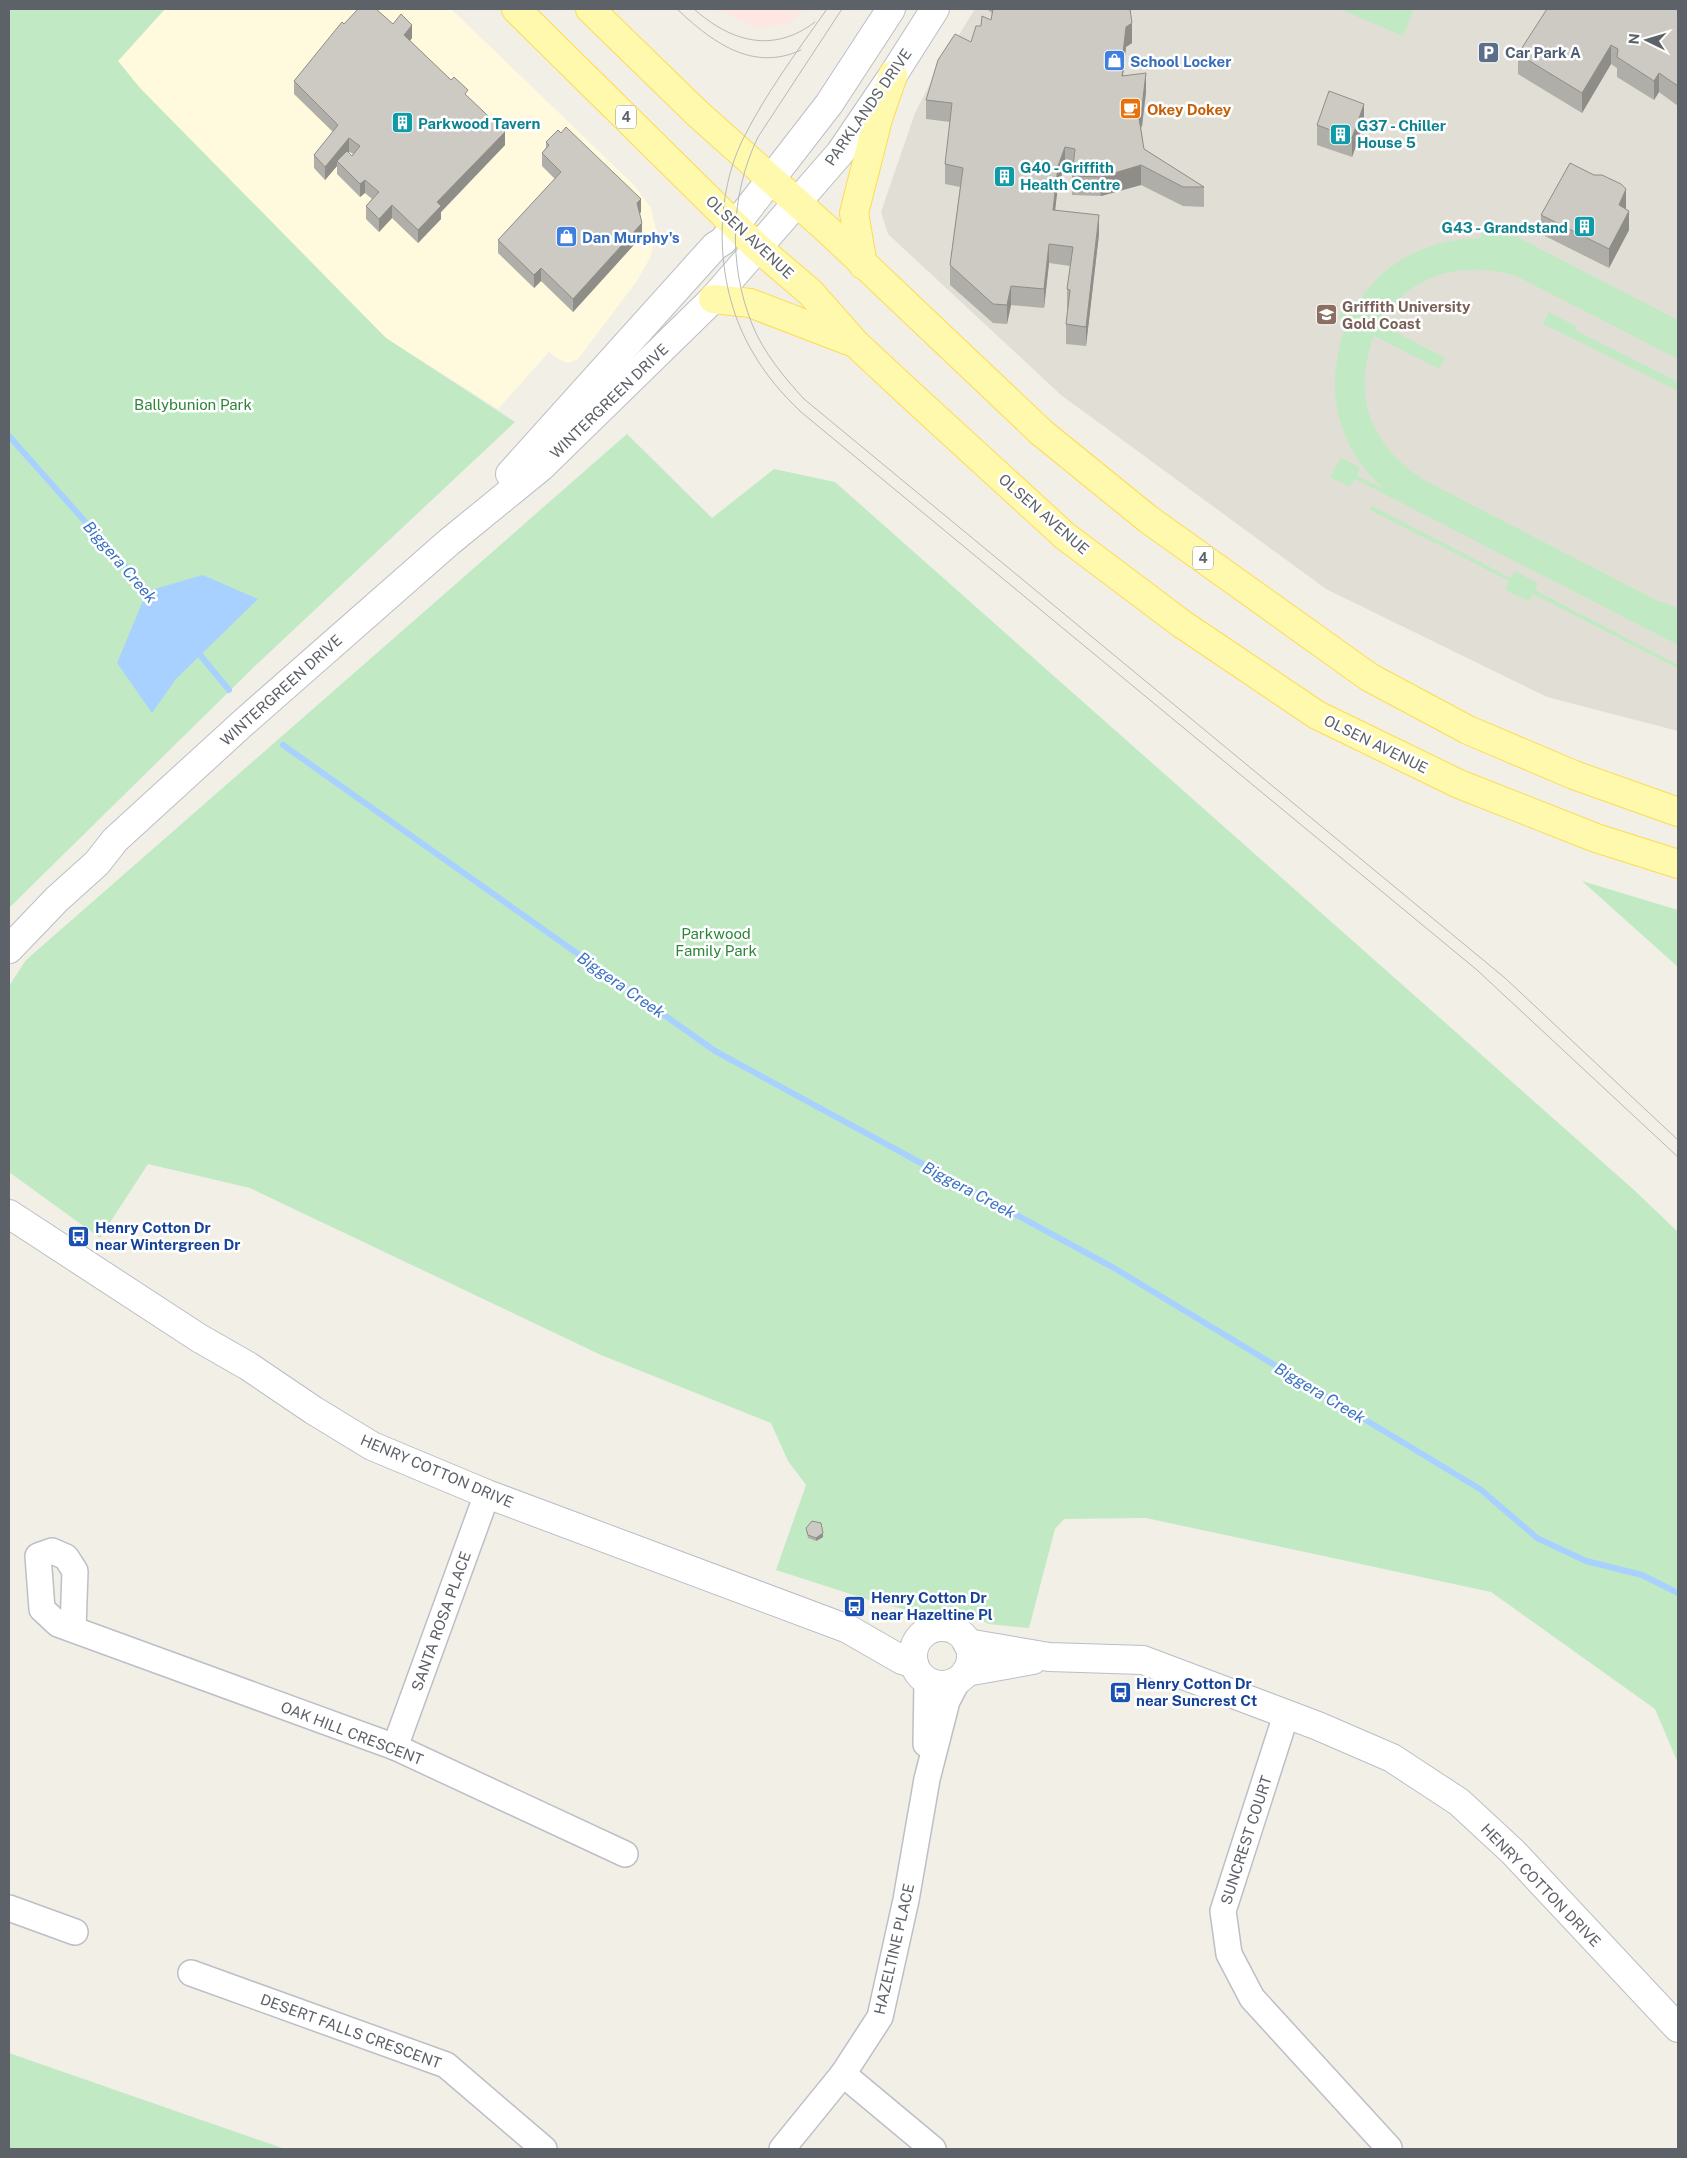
<svg xmlns="http://www.w3.org/2000/svg" width="1687" height="2158" viewBox="0 0 1687 2158" font-family="'Public Sans',sans-serif">
<style>
.commercial{fill:#fffadd}
.education{fill:#e1dfd5}
.medical{fill:#fee7e2}
.green{fill:#c1eac4}
.water{fill:#a8d1ff}
.lines{fill:none;stroke-linecap:round;stroke-linejoin:round}
.stream{stroke:#a8d1ff;stroke-width:6}
.street-casing{stroke:#bdbfc6;stroke-width:28}
.secondary-casing{stroke:#bbbec5;stroke-width:30}
.primary-casing{stroke:#fedc52;stroke-width:30}
.street{stroke:#fff;stroke-width:25}
.secondary{stroke:#fff;stroke-width:28}
.primary{stroke:#fff9ad;stroke-width:28}
.tram{stroke:#b7b8b9;stroke-width:1}
.wall{fill:#afaea8;fill-rule:evenodd}
.shaded-wall{fill:#8f8d88}
.building{fill:#cccac3;stroke:#8f8d88}
.labels{text-anchor:middle;dominant-baseline:central;stroke-width:5;stroke-linejoin:round;paint-order:stroke}
.shield{fill:#fff;stroke:#8e9095;stroke-width:1}
.shield-label{font-size:14px;font-weight:bold;fill:#5d6168}
.service-label{font-size:15px;font-weight:bold;fill:#4e5e75;stroke:#fff;text-anchor:start}
.shop-label{font-size:15px;font-weight:bold;fill:#366cbe;stroke:#fff;text-anchor:start}
.street-label{font-size:15px;fill:#5d6168;stroke:#fff}
.food-label{font-size:15px;font-weight:bold;fill:#c56008;stroke:#fff;text-anchor:start}
.culture-label{font-size:15px;font-weight:bold;fill:#0d838f;stroke:#fff;text-anchor:start}
.education-label{font-size:15px;font-weight:bold;fill:#785e54;stroke:#fff;text-anchor:start}
.park-label{font-size:15px;fill:#2e863a;stroke:#fff}
.transit-label{font-size:15px;font-weight:bold;fill:#164399;stroke:#fff;text-anchor:start}
.water-label{font-size:16px;font-style:italic;fill:#3c73c5;stroke:#fff}
</style>
<rect width="100%" height="100%" fill="#f1efe6"/>
<polygon class="commercial" points="165,9 451,9 634,185 651,208 656,231 651,256 637,281 578,359 568,363 558,359 549,352 498,409 386,338 181,130 140,88 118,61"/>
<polygon class="education" points="975,9 1678,9 1678,731 1547,697 1326,589 1061,395 888,234 881,212 915,113 937,70"/>
<polygon class="medical" points="717,9 804,9 790,23 755,28"/>
<g class="green">
<polygon points="9,9 165,9 118,61 140,88 386,338 515,422 255,666 9,908"/>
<polygon points="1339,9 1414,9 1403,36"/>
<path d="M1488,222L1678,320V359L1516,276C1463,260 1408,274 1380,324L1445,358L1439,369L1374,336C1352,396 1370,445 1424,480L1656,600L1678,608V645L1355,479L1350,487L1330,477L1341,457L1360,468L1357,476L1383,488C1333,443 1324,384 1347,322L1338,317L1343,306L1353,311C1379,263 1427,239 1480,238Z"/>
<polygon points="1549,312 1576,326 1575,330 1678,382 1678,391 1543,324"/>
<polygon points="627,434 712,518 774,469 835,482 1634,1190 1678,1232 1678,1763 1655,1709 1491,1592 1146,1518 1064,1519 1055,1529 1029,1628 989,1624 953,1608 919,1613 872,1601 776,1570 806,1485 788,1461 771,1423 601,1355 250,1188 148,1164 100,1238 9,1172 9,986 26,960"/>
<polygon points="1372,506 1511,578 1515,571 1538,583 1535,590 1678,665 1677,668 1533,594 1529,601 1505,590 1509,581 1370,510"/>
<polygon points="1582,881 1678,910 1678,967"/>
<polygon points="9,2053 285,2149 9,2149"/>
</g>
<polygon class="water" points="203,575 258,599 176,679 152,713 117,663 147,591"/>
<g class="lines">
<g class="stream">
<polyline points="9,436 153,598"/>
<polyline points="196,650 229,690"/>
<polyline points="283,745 715,1051 1114,1268 1480,1489 1537,1538 1586,1561 1642,1575 1678,1593"/>
</g>
<defs>
<g id="street">
<polyline points="73,1629 75,1571 66,1557 52,1551 38,1556 42,1609 58,1624 395,1747 625,1854"/>
<polyline points="1286,1715 1223,1911 1229,1954 1252,1998 1389,2148"/>
<polyline points="926,1744 927,1681"/>
<polyline points="395,1747 487,1494"/>
<polyline points="9,1908 75,1932"/>
<polyline points="191,1973 446,2065 544,2149"/>
<polyline points="843,2074 933,2149"/>
<polyline points="782,2149 843,2074 880,2017 906,1900 927,1779 947,1701 958,1680"/>
</g>
<g id="secondary">
<polyline points="510,474 715,246 723,241 829,104 891,9"/>
<polyline points="9,949 57,899 97,863 115,840 243,723 449,542 541,467 713,299 840,153 893,75 935,9"/>
<polyline points="9,1214 199,1338 248,1366 313,1410 372,1446 487,1494 848,1629 902,1660 914,1664"/>
<circle cx="942" cy="1656" r="29"/>
<polyline points="967,1643 1049,1657 1143,1660 1318,1726 1392,1758 1459,1802 1513,1852 1678,2028"/>
<polyline points="966,1672 1033,1660"/>
</g>
<g id="primary">
<polyline points="516,9 757,247 810,292 855,343 913,397 1065,536 1182,624 1317,715 1459,784 1596,838 1678,864"/>
<polyline points="590,9 697,113 829,231 1042,433 1148,519 1369,677 1468,730 1574,775 1678,812"/>
<polyline points="863,265 854,213 878,119 893,75"/>
<polyline points="713,299 750,303 849,341"/>
</g>
</defs>
<use href="#street" class="street-casing"/>
<use href="#secondary" class="secondary-casing"/>
<use href="#primary" class="primary-casing"/>
<use href="#street" class="street"/>
<use href="#secondary" class="secondary"/>
<use href="#primary" class="primary"/>
<g class="tram">
<path d="M677,9C711,41 752,73 801,50"/>
<path d="M694,9C731,42 773,54 815,22"/>
<path d="M827,9C798,50 766,93 743,139C712,202 716,290 752,351C765,374 782,394 801,412L1477,970L1678,1157"/>
<path d="M842,9L758,137C730,195 728,264 752,324C763,352 784,377 804,399L1505,978L1678,1140"/>
</g>
</g>
<g class="wall">
<polygon points="987,9 1132,9 1130,11 1132,43 1126,47 1123,76 1146,92 1142,126 1141,128 1144,149 1204,187 1204,207 1183,206 1141,185 1101,196 1072,195 1072,176 1073,167 1065,166 1058,185 1055,210 1099,234 1086,346 1066,344 1066,324 1068,309 1067,308 1067,289 1070,266 1049,263 1044,308 1011,305 1007,324 993,323 950,285 950,265 960,187 945,184 945,164 950,122 926,119 926,100 971,42 981,26 991,20 992,13"/>
<polygon points="1678,9 1678,106 1659,92 1654,100 1617,77 1617,68 1611,64 1582,113 1518,74 1518,54"/>
<path d="M344,24H393L412,38L410,41L468,97L505,145L441,212V219L418,243L392,218L379,232L366,219V206L372,199L365,193L360,197L337,174V166L325,180L314,168V155L333,132L294,94V81ZM349,152L353,154L352,156L348,153Z"/>
<polygon points="1364,123 1352,157 1317,145 1317,125"/>
<polygon points="546,142 641,212 640,213 642,236 573,312 541,281 534,288 498,253 498,240 555,179 542,166 542,153 546,148"/>
<polygon points="1594,175 1626,208 1629,230 1609,268 1541,234 1541,215"/>
<polygon points="806,1528 823,1537 816,1541 808,1538"/>
</g>
<g class="shaded-wall">
<polygon points="1132,23 1132,43 1126,47 1123,74 1123,89 1117,65 1126,27"/>
<polygon points="412,25 412,38 404,48 404,35"/>
<polygon points="1611,45 1611,64 1582,113 1582,93"/>
<polygon points="1146,73 1146,92 1142,126 1138,131 1138,112"/>
<polygon points="1659,73 1659,92 1654,100 1654,81"/>
<polygon points="1364,104 1364,123 1352,157 1352,138"/>
<polygon points="505,132 505,145 441,212 441,219 418,243 418,230 437,202"/>
<polygon points="349,138 349,152 339,163 337,161 337,166 325,180 325,167"/>
<polygon points="1065,147 1065,166 1058,185 1053,229 1053,210 1058,166"/>
<polygon points="1141,165 1141,185 1101,196 1101,177"/>
<polygon points="365,180 365,193 360,197 360,184"/>
<polygon points="1626,189 1626,208 1619,224 1619,205"/>
<polygon points="641,199 641,212 637,216 637,203"/>
<polygon points="392,205 392,218 379,232 379,219"/>
<polygon points="1629,211 1629,230 1609,268 1609,249"/>
<polygon points="1099,215 1099,234 1086,346 1086,327"/>
<polygon points="642,223 642,236 573,312 573,299"/>
<polygon points="1049,244 1049,263 1044,308 1044,289"/>
<polygon points="541,268 541,281 534,288 534,275"/>
<polygon points="1011,286 1011,305 1007,324 1007,305"/>
<polygon points="823,1533 823,1537 816,1541 816,1538"/>
</g>
<g class="building">
<polygon points="358,9 376,9 393,24 401,14 412,25 404,35 451,80 454,77 468,90 465,94 505,132 437,202 441,206 418,230 392,205 379,219 366,206 379,192 365,180 360,184 337,161 347,151 352,156 360,146 349,138 325,167 314,155 338,125 294,81 342,22 344,24"/>
<polygon points="993,9 1130,9 1132,23 1126,27 1122,61 1117,65 1123,70 1122,76 1146,73 1142,107 1138,112 1144,149 1204,187 1183,187 1141,165 1101,177 1072,176 1075,149 1065,147 1058,166 1053,210 1099,215 1086,327 1066,324 1070,290 1067,289 1073,247 1049,244 1044,289 1011,286 1007,305 993,304 950,265 963,168 945,164 952,103 926,100 938,60 955,34 971,42 976,26 981,26 982,16 991,20"/>
<polygon points="1547,9 1678,9 1678,86 1659,73 1654,81 1617,57 1618,49 1611,45 1582,93 1518,54"/>
<polygon points="1329,91 1364,104 1352,138 1317,125"/>
<polygon points="566,127 641,199 637,203 642,223 573,299 541,268 534,275 498,240 561,172 542,153 549,145 546,142 558,130 561,133"/>
<polygon points="1570,163 1594,175 1602,175 1621,184 1626,189 1619,205 1629,211 1609,249 1541,215"/>
<polygon points="812,1521 821,1523 823,1533 816,1538 808,1535 806,1528"/>
</g>
<defs>
<symbol id="parking-square" viewBox="-11 -11 22 22"><rect x="-9" y="-9" width="18" height="18" rx="4" fill="#5c6f8a" stroke="#fff"/><path d="M-3.5-5.5H1a3.5 3.5 0 0 1 0 7H-1V5.5H-3.5ZM-1-3.4V-.6H.8a1.4 1.4 0 0 0 0-2.8Z" fill="#fff"/></symbol>
<symbol id="shop-square" viewBox="-11 -11 22 22"><rect x="-9" y="-9" width="18" height="18" rx="4" fill="#3f7fe0" stroke="#fff"/><path d="M-5-2.5h2.3a2.7 3.5 0 0 1 5.4 0H5L5.5 6h-11ZM-1.5-2.5h3a1.5 2.3 0 0 0-3 0Z" fill="#fff"/></symbol>
<symbol id="cafe-square" viewBox="-11 -11 22 22"><rect x="-9" y="-9" width="18" height="18" rx="4" fill="#e8710a" stroke="#fff"/><path d="M-5.5-4.5H6V0H3Q3 3.5 0 3.5H-2.5Q-5.5 3.5-5.5 0ZM3-3.2v2h1.7v-2ZM-6 4.5H4V6H-6Z" fill="#fff"/></symbol>
<symbol id="building-square" viewBox="-11 -11 22 22"><rect x="-9" y="-9" width="18" height="18" rx="4" fill="#0f9aa8" stroke="#fff"/><path d="M-4-6H4V6H1V3H-1V6H-4ZM-2.5-4.3h1.7v1.8h-1.7ZM.8-4.3h1.7v1.8H.8ZM-2.5-1h1.7V.8h-1.7ZM.8-1h1.7V.8H.8Z" fill="#fff"/></symbol>
<symbol id="university-square" viewBox="-11 -11 22 22"><rect x="-9" y="-9" width="18" height="18" rx="4" fill="#8d6e63" stroke="#fff"/><path d="M0-5L7-2L0 1L-7-2ZM-4 1L0 2.5L4 1V4Q0 6-4 4Z" fill="#fff"/></symbol>
<symbol id="bus-square" viewBox="-11 -11 22 22"><rect x="-9" y="-9" width="18" height="18" rx="4" fill="#1a4fb4" stroke="#fff"/><path d="M-5-6H5V4H4V6H2V4H-2V6H-4V4H-5ZM-3.5-4V0h7V-4ZM-3.5 1.2v1.5H-2V1.2ZM2 1.2v1.5H3.5V1.2Z" fill="#fff"/></symbol>
</defs>
<g fill-rule="evenodd">
<use href="#parking-square" x="1476" y="40" width="25" height="25"/>
<use href="#shop-square" x="1102" y="48" width="25" height="25"/>
<use href="#cafe-square" x="1118" y="96" width="25" height="25"/>
<use href="#building-square" x="390" y="110" width="25" height="25"/>
<use href="#building-square" x="1328" y="122" width="25" height="25"/>
<use href="#building-square" x="992" y="164" width="25" height="25"/>
<use href="#building-square" x="1572" y="214" width="25" height="25"/>
<use href="#shop-square" x="554" y="224" width="25" height="25"/>
<use href="#university-square" x="1314" y="302" width="25" height="25"/>
<use href="#bus-square" x="66" y="1224" width="25" height="25"/>
<use href="#bus-square" x="842" y="1594" width="25" height="25"/>
<use href="#bus-square" x="1108" y="1680" width="25" height="25"/>
</g>
<g class="labels">
<g class="shield">
<rect x="616" y="105.5" width="20" height="23" rx="4"/>
<rect x="1193" y="546.5" width="20" height="23" rx="4"/>
</g>
<g class="shield-label">
<text x="626" y="117">4</text>
<text x="1203" y="558">4</text>
</g>
<g class="service-label">
<text x="1505" y="52">Car Park A</text>
</g>
<g class="shop-label">
<text x="1130" y="61">School Locker</text>
<text x="582" y="237">Dan Murphy's</text>
</g>
<g class="street-label">
<text transform="translate(868 107) rotate(-55)">PARKLANDS DRIVE</text>
<text transform="translate(750 237) rotate(43)">OLSEN AVENUE</text>
<text transform="translate(609 401) rotate(-44)">WINTERGREEN DRIVE</text>
<text transform="translate(1044 514) rotate(41)">OLSEN AVENUE</text>
<text transform="translate(281 690) rotate(-42)">WINTERGREEN DRIVE</text>
<text transform="translate(1376 744) rotate(26)">OLSEN AVENUE</text>
<text transform="translate(437 1471) rotate(23)">HENRY COTTON DRIVE</text>
<text transform="translate(441 1621) rotate(-70)">SANTA ROSA PLACE</text>
<text transform="translate(352 1733) rotate(21)">OAK HILL CRESCENT</text>
<text transform="translate(1246 1840) rotate(-72)">SUNCREST COURT</text>
<text transform="translate(1541 1885) rotate(46)">HENRY COTTON DRIVE</text>
<text transform="translate(894 1949) rotate(-77)">HAZELTINE PLACE</text>
<text transform="translate(351 2031) rotate(20)">DESERT FALLS CRESCENT</text>
</g>
<g class="food-label">
<text x="1147" y="109">Okey Dokey</text>
</g>
<g class="culture-label">
<text x="418" y="123">Parkwood Tavern</text>
<text x="1357" y="125">G37 - Chiller<tspan x="1357" dy="17">House 5</tspan></text>
<text x="1020" y="167">G40 - Griffith<tspan x="1020" dy="17">Health Centre</tspan></text>
<text x="1568" y="227" text-anchor="end">G43 - Grandstand</text>
</g>
<g class="education-label">
<text x="1342" y="306">Griffith University<tspan x="1342" dy="17">Gold Coast</tspan></text>
</g>
<g class="park-label">
<text x="193" y="404">Ballybunion Park</text>
<text x="716" y="933">Parkwood<tspan x="716" dy="17">Family Park</tspan></text>
</g>
<g class="transit-label">
<text x="95" y="1227">Henry Cotton Dr<tspan x="95" dy="17">near Wintergreen Dr</tspan></text>
<text x="871" y="1597">Henry Cotton Dr<tspan x="871" dy="17">near Hazeltine Pl</tspan></text>
<text x="1136" y="1683">Henry Cotton Dr<tspan x="1136" dy="17">near Suncrest Ct</tspan></text>
</g>
<g class="water-label">
<text transform="translate(120 562) rotate(49)">Biggera Creek</text>
<text transform="translate(621 985) rotate(35)">Biggera Creek</text>
<text transform="translate(969 1190) rotate(28)">Biggera Creek</text>
<text transform="translate(1320 1393) rotate(31)">Biggera Creek</text>
</g>
</g>
<rect width="1687" height="2158" fill="none" stroke="#5d6168" stroke-width="20"/>
<g transform="translate(1647 40) rotate(275)" stroke="#ffffff" stroke-width="4" paint-order="stroke">
<path d="M0-4L9 19L0 12L-9 19Z" fill="#5d6168"/>
<text y="-8" font-size="14" font-weight="bold" text-anchor="middle" fill="#5d6168">N</text>
</g>
</svg>
